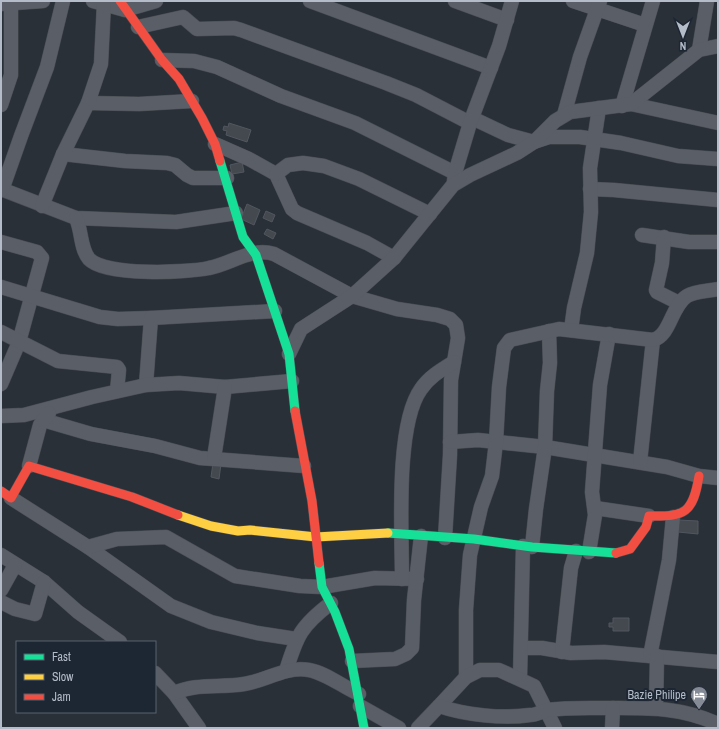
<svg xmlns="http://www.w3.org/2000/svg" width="719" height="729" viewBox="0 0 719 729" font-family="'Archivo Narrow',sans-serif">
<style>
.building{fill:#444950;stroke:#52575f}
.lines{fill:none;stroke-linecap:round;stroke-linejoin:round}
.street-casing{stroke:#484c53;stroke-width:15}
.fast-casing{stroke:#484c53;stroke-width:10}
.slow-casing{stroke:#484c53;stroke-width:10}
.jam-casing{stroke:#484c53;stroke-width:10}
.street{stroke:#5a5e66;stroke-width:14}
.fast{stroke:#16e098;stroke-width:9}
.slow{stroke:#ffcf43;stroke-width:9}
.jam{stroke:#f24e42;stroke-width:9}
.labels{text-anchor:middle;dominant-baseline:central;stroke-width:4;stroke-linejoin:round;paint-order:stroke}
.poi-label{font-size:12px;fill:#b4bcc9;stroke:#1d2633;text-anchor:end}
</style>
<rect width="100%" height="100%" fill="#2a3038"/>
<g class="building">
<polygon points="229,123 251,130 247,142 226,135 227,131 223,130 224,126 228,127"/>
<polygon points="242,162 244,172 232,174 230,165"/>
<polygon points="247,204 260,210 254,225 241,219"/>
<polygon points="266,211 275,215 272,222 263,218"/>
<polygon points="267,229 276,233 273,239 264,234"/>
<polygon points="213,463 221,464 219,479 211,477"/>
<polygon points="678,520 698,521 698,534 678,532"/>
<polygon points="613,618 629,618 629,631 613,631 613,627 609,627 609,623 613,623"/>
</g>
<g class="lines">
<defs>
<g id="street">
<polyline points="93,1 125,10 156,1"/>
<polyline points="310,1 491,68"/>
<polyline points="455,1 507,20"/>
<polyline points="573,1 645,25"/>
<polyline points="1,4 43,1"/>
<polyline points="138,27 183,17 197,29 234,28 241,30 386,83 416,95 470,123"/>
<polyline points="699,50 707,1"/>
<polyline points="162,60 194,61 217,67 281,96 355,123 455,173"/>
<polyline points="88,103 139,104 192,101"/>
<polyline points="631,104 718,123"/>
<polyline points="1,105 11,75 11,4"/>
<polyline points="622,106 653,1"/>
<polyline points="564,115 580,57 600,1"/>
<polyline points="472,118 508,135 534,142 549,137 580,137 621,143 678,156 718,159"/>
<polyline points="215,144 249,159 276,174 292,209 297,213 367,243 394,258"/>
<polyline points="63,154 125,161 167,163 175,165 187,175 193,178 227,178"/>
<polyline points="276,174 288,165 303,163 324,166 359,179 430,214"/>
<polyline points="454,181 455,173 470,123 499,46 512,1"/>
<polyline points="1,189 76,218 176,222 236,213"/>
<polyline points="590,189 614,190 718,200"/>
<polyline points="2,190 21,136 47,67 63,1"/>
<polyline points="42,206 63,154 88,103 101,64 104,3"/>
<path d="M76,218C82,231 80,248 89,259C105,276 186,273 209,268C231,264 251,247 274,254L352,296L397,309L437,315L450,319L456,325L458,338L451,380L450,455L445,538"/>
<polyline points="642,235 689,242 718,242"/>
<polyline points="664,237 662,263 656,290 657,292 679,303"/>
<polyline points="1,242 37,252 42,258 19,342 1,384"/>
<polyline points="1,287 100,317 118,319 151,318"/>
<polyline points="571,330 574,308 587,253 591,212 590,168 599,108"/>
<polyline points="1,332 58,361 117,367 119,370 117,391"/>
<polyline points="289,354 301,329 352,296 394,258 453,185 470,175 517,153 534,142 555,121 570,112 631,104 699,50 718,46"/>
<polyline points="146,385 151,318 275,311"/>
<polyline points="1,416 24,415 92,397 146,385 179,383 225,387 292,381"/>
<polyline points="43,420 91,434 155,446 200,458 304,466"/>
<polyline points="450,442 478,440 545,447 667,467 699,476 718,478"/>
<polyline points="214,458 225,387"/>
<polyline points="640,462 653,340"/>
<polyline points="29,466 40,425 49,413"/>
<polyline points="11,498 88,547 171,606 211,622 257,633 296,639"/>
<polyline points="595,508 649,516"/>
<polyline points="88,547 117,539 166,537 235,576 300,586 322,587 375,578 417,579"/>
<polyline points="532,547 536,509 545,447 547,391 550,363 549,331"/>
<polyline points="589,552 595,515 592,492 600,385 609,334"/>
<polyline points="1,555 44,582 78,612 120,642"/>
<path d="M402,579C402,533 395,425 421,389C429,377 441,370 454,362"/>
<polyline points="1,590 15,565"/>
<polyline points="1,602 15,609 35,614 44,582"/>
<polyline points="522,648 542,648 571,653 604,652 718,662"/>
<polyline points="562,652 571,568 576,551"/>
<polyline points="650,656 669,560 673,517"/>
<polyline points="352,661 395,659 406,654 412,648 414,600 421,536"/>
<path d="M286,671C297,635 301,626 331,603"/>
<polyline points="155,673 174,693 199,728"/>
<path d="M466,677V610L470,555L481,507L492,476L496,442L499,387L504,348L510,340L559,329L653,340C671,335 671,306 687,296C695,291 708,291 718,289"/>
<polyline points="520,678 523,546"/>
<path d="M174,693C197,683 220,688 244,684C266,681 285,666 309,670C326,673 343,687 359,694"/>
<polyline points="360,706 399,728"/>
<polyline points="439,706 466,677 480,670 499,670 534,686 555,728"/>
<polyline points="656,708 657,656"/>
<path d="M418,728L439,706C465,715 503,719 530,715C536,715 541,712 547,710C568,707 590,708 611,708C650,708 681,707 718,724"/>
<polyline points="612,728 613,708"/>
</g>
<g id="fast">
<polyline points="220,161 243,237 256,255 289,354 295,411"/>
<polyline points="388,533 474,539 532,547 616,553"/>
<polyline points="319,563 322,587 335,612 349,649 364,728"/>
</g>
<polyline id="slow" points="178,515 211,526 238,531 250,530 316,537 388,533"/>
<g id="jam">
<polyline points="120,1 162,60 179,79 202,118 215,144 220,161"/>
<polyline points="295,411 312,501 319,563"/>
<polyline points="1,491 11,498 29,466 132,497 178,515"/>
<path d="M616,553L630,549L646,527L649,516C685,517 693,513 699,476"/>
</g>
</defs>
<use href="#street" class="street-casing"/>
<use href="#fast" class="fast-casing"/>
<use href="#slow" class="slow-casing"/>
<use href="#jam" class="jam-casing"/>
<use href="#street" class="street"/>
<use href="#fast" class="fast"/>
<use href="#slow" class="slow"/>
<use href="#jam" class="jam"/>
</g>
<defs>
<symbol id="hotel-pin" viewBox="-11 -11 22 30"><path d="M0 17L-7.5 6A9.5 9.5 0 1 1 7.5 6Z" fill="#848b96" stroke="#1d2633"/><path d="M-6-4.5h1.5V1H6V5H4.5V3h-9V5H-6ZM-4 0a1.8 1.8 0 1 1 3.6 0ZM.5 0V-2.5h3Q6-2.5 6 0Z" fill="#fff"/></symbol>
</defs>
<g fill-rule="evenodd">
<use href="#hotel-pin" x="689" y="685" width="20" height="27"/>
</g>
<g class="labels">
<g class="poi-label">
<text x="686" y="695">Bazie Philipe</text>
</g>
</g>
<rect width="719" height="729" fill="none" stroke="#b4bcc9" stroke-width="4"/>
<rect x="16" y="641" width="140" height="72" fill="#1d2633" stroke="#59626f"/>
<rect x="24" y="654" width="20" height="6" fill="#16e098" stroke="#59626f"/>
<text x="52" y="661" font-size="12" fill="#b4bcc9">Fast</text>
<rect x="24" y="674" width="20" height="6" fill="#ffcf43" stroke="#59626f"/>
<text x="52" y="681" font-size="12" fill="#b4bcc9">Slow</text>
<rect x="24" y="694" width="20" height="6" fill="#f24e42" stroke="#59626f"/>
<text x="52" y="701" font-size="12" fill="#b4bcc9">Jam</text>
<g transform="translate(683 36) rotate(180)" stroke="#1d2633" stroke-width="3" paint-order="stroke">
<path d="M0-3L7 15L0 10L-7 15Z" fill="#b4bcc9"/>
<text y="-6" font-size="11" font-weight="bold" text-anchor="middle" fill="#b4bcc9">N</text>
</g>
</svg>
